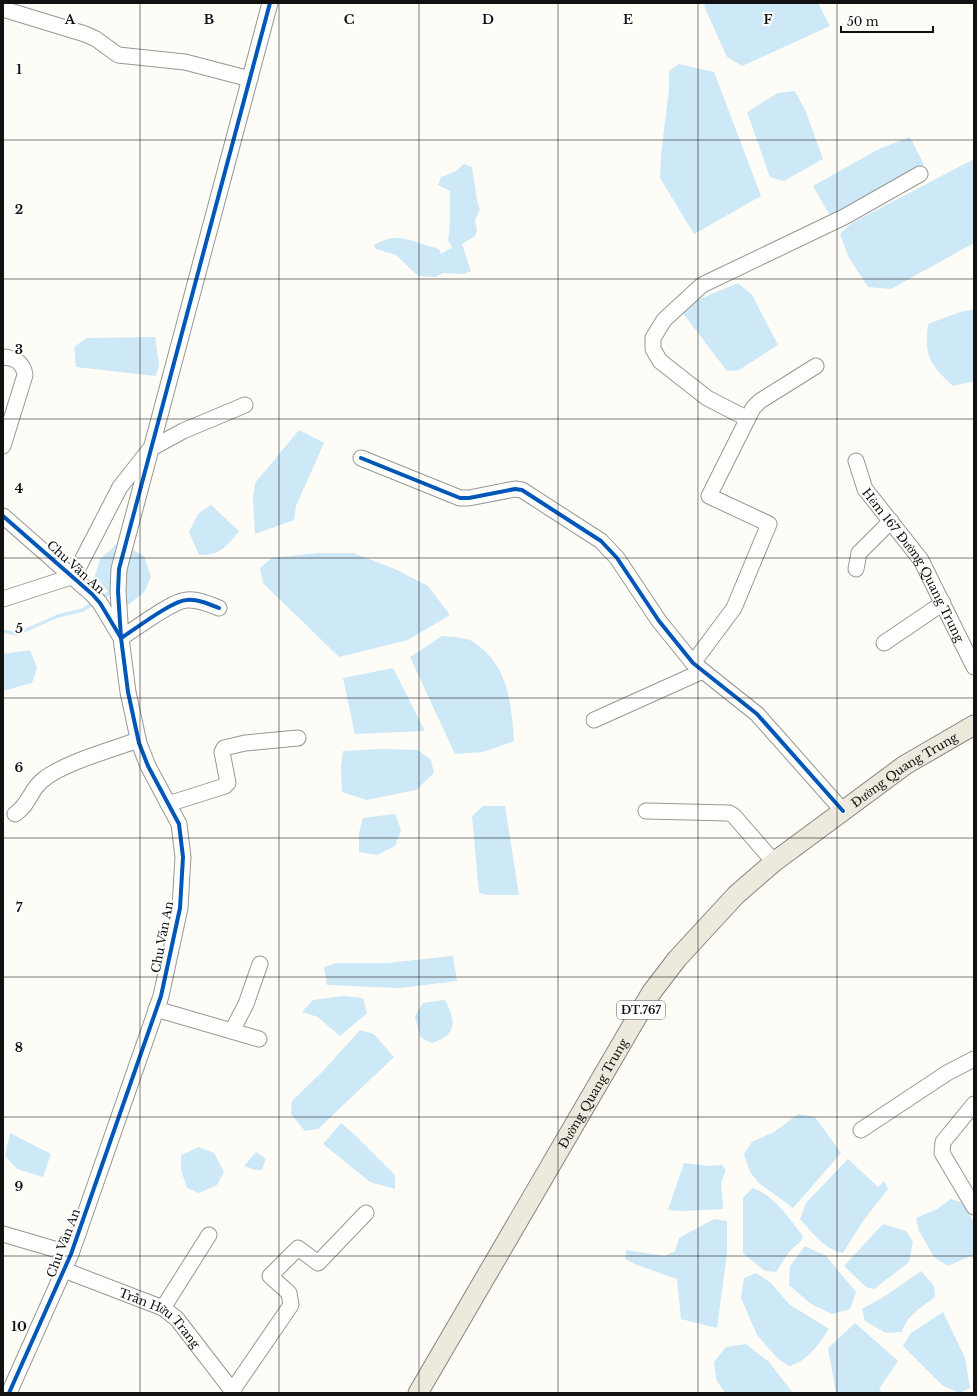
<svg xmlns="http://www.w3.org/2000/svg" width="977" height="1396" viewBox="0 0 977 1396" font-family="'Libre Baskerville',serif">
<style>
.water{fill:#cde8f7}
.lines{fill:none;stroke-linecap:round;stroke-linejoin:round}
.stream{stroke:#cde8f7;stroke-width:3.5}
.minor-casing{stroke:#979795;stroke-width:17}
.major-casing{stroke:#858482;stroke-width:21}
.minor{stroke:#fffffe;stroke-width:15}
.major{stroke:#ede9dc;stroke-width:19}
.cycleway-casing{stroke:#fff;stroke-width:6}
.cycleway{stroke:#0057b8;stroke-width:4}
.grid{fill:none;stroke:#111;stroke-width:1;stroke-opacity:0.55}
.labels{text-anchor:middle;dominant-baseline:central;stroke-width:4;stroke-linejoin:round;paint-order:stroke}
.shield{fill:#fff;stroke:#585858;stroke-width:1}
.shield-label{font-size:11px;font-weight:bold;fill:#111}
.street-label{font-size:12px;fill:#111;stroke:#fff}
.grid-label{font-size:13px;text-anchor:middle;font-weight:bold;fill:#111;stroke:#fff;stroke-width:4;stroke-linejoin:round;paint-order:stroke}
</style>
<rect width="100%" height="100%" fill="#fdfcf7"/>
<g class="water">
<polygon points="706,3 818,3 830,26 742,66 727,57 704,6"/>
<polygon points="679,64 714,72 761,196 694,234 660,178 661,155 669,88 669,71"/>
<polygon points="795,91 806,112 823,159 784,181 770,177 747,112 778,93"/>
<polygon points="910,137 924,165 830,216 813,186 879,149"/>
<polygon points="974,159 974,243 891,289 868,287 848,256 840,234 852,223"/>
<path d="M464,164L472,167L477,200L480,209L475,220L477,230L475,236L462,244L471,271L464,274L443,273L435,277L418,276L396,255L376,249L374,245C400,230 413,243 439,249L441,254L452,247L448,241C451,227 449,207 450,191L438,185L441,177L456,171Z"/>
<polygon points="738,283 752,295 778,345 739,370 727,371 682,312 695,301"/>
<path d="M974,309V381L953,386C930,365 924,356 928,324L960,312Z"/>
<polygon points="155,337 159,365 156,376 76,367 74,347 87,338"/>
<polygon points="299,430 324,443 296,506 294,520 255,534 253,498 255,483"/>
<path d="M211,505L239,531C226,547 221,555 199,555L189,532L198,514Z"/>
<polygon points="119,542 144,556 151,577 145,591 127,606 109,593 95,576 100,559"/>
<polygon points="319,553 353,553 395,569 428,586 450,615 408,640 339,657 263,583 260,568 272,558"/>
<path d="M442,636C451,637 465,637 472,641C509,665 511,702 514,741L483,752L455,754L410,657Z"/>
<polygon points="30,650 37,668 32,683 3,691 3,654"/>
<polygon points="393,668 425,731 355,734 343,678"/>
<polygon points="382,749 418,750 431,760 434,773 416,790 367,800 342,792 341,766 343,751"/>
<polygon points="483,806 505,806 519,895 487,895 479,893 472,816"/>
<polygon points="395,814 401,830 395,846 377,855 359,852 359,833 363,818"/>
<polygon points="453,956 457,981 400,988 327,985 324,967 336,963 387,963"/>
<polygon points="343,996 363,998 367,1013 340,1036 318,1017 302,1012 313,1000"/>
<path d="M445,1000C456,1021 458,1034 432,1043L420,1037L415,1016L423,1003Z"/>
<polygon points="360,1030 374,1034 394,1057 318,1129 305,1131 291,1114 292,1101 324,1070"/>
<polygon points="798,1114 815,1117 841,1153 793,1208 759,1183 750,1172 744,1154 752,1142 774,1132"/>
<polygon points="341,1123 356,1136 395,1175 395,1189 370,1182 323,1144"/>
<polygon points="10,1133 51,1154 43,1177 17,1169 5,1156"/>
<polygon points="199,1147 214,1153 224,1172 217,1185 199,1193 187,1188 181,1170 181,1155"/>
<polygon points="256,1152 266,1159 262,1170 255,1170 244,1166"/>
<path d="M848,1159L878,1187L884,1181L888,1189L863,1221L843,1253C826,1251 811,1231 800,1219L806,1203Z"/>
<polygon points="684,1163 709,1166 722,1165 726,1170 721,1183 723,1209 681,1211 668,1210"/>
<path d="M752,1188C775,1195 788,1218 803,1236L801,1241L789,1252L776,1272L765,1271L743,1253V1198Z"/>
<polygon points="951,1199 964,1203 974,1223 974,1253 973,1255 948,1266 934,1257 919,1231 916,1218 937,1209"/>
<polygon points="714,1219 727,1221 727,1254 717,1328 681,1319 677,1279 637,1265 625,1259 626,1250 665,1256 675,1251 679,1238"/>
<polygon points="883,1224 906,1231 913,1242 909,1262 874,1289 866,1287 844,1266"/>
<polygon points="805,1246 826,1256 856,1292 850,1309 832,1314 811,1304 789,1285 790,1266"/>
<path d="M921,1271L934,1286L935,1297C923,1306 906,1316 902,1332L886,1333L865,1321L862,1309L887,1295Z"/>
<path d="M756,1273L771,1283L789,1304L829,1329C819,1344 808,1361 789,1366L778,1359L757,1335L741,1298L744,1278Z"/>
<polygon points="943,1312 965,1358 970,1388 959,1393 942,1385 903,1346 911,1333"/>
<polygon points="855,1323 898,1361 879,1389 882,1393 836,1393 828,1348"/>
<polygon points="746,1344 769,1362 793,1393 725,1393 716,1379 714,1362 726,1347"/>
</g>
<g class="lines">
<g class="stream">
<polyline points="100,599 109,593"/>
<polyline points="3,631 17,634 58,616 83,610 95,602"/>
</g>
<defs>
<g id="minor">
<polyline points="3,9 85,34 96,39 118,55 185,62 250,79"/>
<path d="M3,357C15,358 23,362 25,375L3,446"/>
<polyline points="746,418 707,398 660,361 653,349 653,338 664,320 702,285 844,217 920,174"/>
<polyline points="361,458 460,498 469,498 515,489 522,490 601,541 617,558 659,621 693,663 757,714 843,811"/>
<path id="s1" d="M856,461L865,489L921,560L974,667"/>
<polyline points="3,516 92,594 100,603 121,638 128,692 139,743 148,766 179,824 183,857 180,908 161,996 71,1254 9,1393"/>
<polyline points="856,569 859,553 891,521"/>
<polyline points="3,599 74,576 120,487 150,449 183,431 245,405"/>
<path d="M219,608C209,604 198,599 187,600C173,600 134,630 121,638L118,591L119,569L270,3"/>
<polyline points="884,643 943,603"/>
<polyline points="693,663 734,608 769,524 709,496 753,408 760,401 816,366"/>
<polyline points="594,720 703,671"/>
<polyline points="168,804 225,786 228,783 222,752 224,748 245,743 298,738"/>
<polyline points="646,811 729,813 734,816 774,862"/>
<path d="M15,814C30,804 30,789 44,779C66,762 111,750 138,740"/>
<polyline points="156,1009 259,1039"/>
<polyline points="232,1031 246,1004 260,964"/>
<polyline points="974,1104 943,1142 942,1153 974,1207"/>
<polyline points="861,1130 947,1073 974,1059"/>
<polyline points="3,1234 71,1254"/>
<path id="s2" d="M64,1270L163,1308L177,1319L234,1393"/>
<polyline points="163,1308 209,1235"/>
<polyline points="232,1391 291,1305 289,1293 270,1276 298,1248 318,1263 366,1213"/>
</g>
<g id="major">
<path id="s3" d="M418,1393L651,993L677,959L736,895L774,862L905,765L974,725"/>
</g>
</defs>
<use href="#minor" class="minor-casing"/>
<use href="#major" class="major-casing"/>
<use href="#minor" class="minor"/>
<use href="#major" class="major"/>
<defs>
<g id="cycleway">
<polyline points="361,458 460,498 469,498 515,489 522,490 601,541 617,558 659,621 693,663 757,714 843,811"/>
<polyline points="3,516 92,594 100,603 121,638 128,692 139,743 148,766 179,824 183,857 180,908 161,996 71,1254 9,1393"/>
<path d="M219,608C209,604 198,599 187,600C173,600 134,630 121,638L118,591L119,569L270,3"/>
</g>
</defs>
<use href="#cycleway" class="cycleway-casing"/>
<use href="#cycleway" class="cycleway"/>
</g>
<path class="grid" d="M140,3V1393M279,3V1393M419,3V1393M558,3V1393M698,3V1393M837,3V1393M3,140H974M3,279H974M3,419H974M3,558H974M3,698H974M3,838H974M3,977H974M3,1117H974M3,1256H974"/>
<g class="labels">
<rect class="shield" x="617" y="1001" width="48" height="18" rx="3"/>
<g class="shield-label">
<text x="641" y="1010">ĐT.767</text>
</g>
<g class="street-label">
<text stroke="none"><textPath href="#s1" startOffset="120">Hẻm 167 Đường Quang Trung</textPath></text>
<text transform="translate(76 567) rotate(42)">Chu Văn An</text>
<text stroke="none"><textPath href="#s3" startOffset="803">Đường Quang Trung</textPath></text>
<text transform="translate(162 937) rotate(-79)">Chu Văn An</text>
<text stroke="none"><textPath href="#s3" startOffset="347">Đường Quang Trung</textPath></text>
<text transform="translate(63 1243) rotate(-69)">Chu Văn An</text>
<text stroke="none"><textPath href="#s2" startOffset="109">Trần Hữu Trang</textPath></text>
</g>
</g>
<g class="grid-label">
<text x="70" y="24">A</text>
<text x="209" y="24">B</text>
<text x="349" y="24">C</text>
<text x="488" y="24">D</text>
<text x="628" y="24">E</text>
<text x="768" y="24">F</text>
<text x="19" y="74">1</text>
<text x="19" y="214">2</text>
<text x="19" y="354">3</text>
<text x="19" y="493">4</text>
<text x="19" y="633">5</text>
<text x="19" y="772">6</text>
<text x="19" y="912">7</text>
<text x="19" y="1052">8</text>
<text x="19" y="1191">9</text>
<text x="19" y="1331">10</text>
</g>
<rect width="977" height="1396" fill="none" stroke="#111111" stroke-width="8"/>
<path d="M841 26v6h92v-6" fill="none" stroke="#111111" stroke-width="2"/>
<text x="847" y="26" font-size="12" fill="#111111" stroke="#ffffff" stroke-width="3" paint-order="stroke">50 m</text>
</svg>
